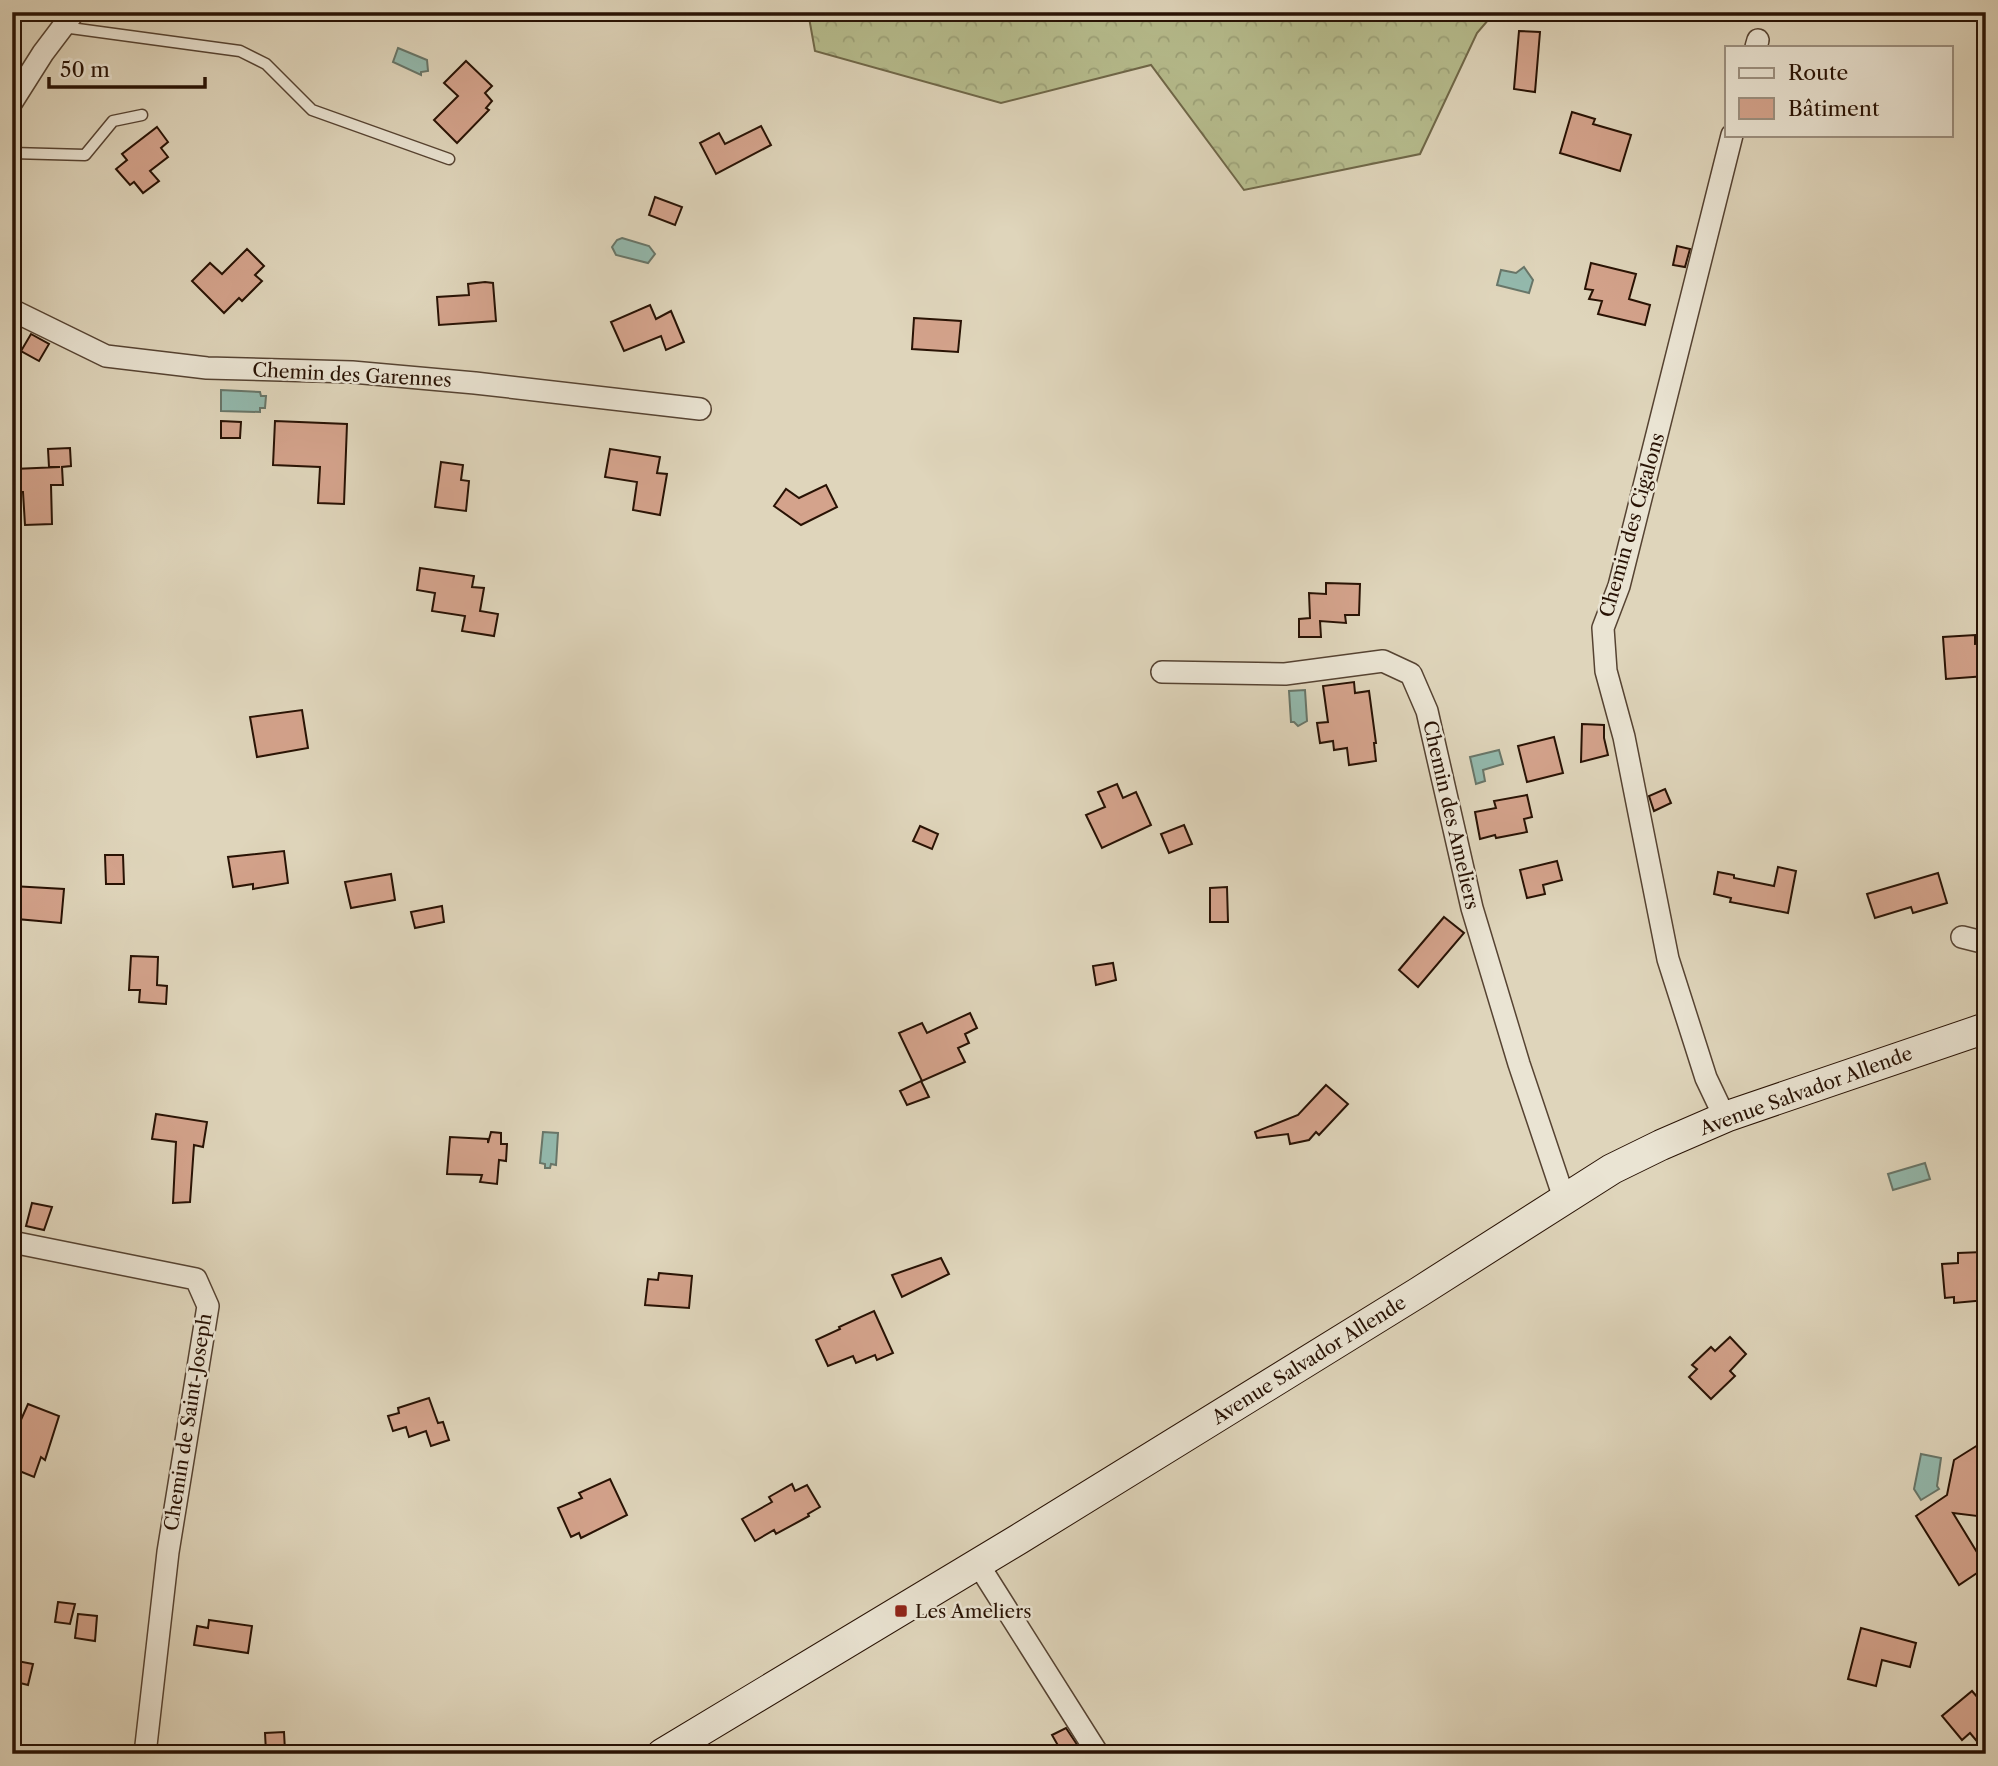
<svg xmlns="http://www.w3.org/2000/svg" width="1998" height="1766" viewBox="0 0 1998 1766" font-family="'Libre Caslon Text',serif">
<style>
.forest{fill:url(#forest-crowns);stroke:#6f6748;stroke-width:2}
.water{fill:#93b9ad;stroke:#687669;stroke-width:2}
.building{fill:#d4a38c;stroke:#281204;stroke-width:2}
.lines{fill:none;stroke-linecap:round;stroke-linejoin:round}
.service-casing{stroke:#564332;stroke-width:13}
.minor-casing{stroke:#564332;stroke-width:24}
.secondary-casing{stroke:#281204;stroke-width:32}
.service{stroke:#eae4d3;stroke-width:10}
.minor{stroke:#eae4d3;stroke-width:21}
.secondary{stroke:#eae4d3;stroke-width:30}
.poi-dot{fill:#8f2418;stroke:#eae4d3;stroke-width:2.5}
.labels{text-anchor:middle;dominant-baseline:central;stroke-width:5;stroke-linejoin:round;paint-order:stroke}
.street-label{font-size:19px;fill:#281204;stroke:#eae4d3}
.poi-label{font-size:19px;fill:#281204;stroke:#eae4d3;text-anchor:start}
</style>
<defs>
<pattern id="forest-crowns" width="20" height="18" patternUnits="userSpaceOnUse" patternTransform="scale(1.75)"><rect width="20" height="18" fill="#b6bc8d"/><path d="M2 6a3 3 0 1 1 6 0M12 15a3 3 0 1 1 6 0" fill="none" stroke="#9ca178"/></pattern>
</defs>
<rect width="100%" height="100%" fill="#dfd5bb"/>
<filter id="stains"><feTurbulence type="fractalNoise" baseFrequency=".00286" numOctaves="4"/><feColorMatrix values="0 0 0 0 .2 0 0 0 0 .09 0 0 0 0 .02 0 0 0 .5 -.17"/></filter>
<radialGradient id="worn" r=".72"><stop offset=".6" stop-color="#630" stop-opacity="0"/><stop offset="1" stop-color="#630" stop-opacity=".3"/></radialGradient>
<polygon class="forest" points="808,12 1495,12 1477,33 1420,154 1244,190 1151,65 1001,103 815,51"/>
<g class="water">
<polygon points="398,48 427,60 428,71 421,72 421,75 393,62"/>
<polygon points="622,238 649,246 655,254 648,263 616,255 612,247 617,240"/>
<polygon points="1524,267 1533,280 1529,293 1497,285 1501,270 1516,273"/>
<polygon points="221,390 260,392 261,396 266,396 265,408 260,408 260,412 221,411"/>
<polygon points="1305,690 1307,721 1298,726 1294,722 1291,722 1289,691"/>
<polygon points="1499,750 1503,764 1483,770 1485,781 1476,784 1470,757"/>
<polygon points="543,1132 558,1133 556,1165 551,1164 550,1168 545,1168 545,1164 540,1163"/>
<polygon points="1925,1163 1930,1179 1893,1190 1888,1174"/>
<polygon points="1921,1454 1941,1458 1937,1486 1939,1489 1921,1500 1914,1489"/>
</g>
<g class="building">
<polygon points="1519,31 1540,32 1535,92 1514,89"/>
<polygon points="466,61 492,86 485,93 492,101 486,108 489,110 457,143 434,120 458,96 444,83"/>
<polygon points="1572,112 1595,119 1593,124 1631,135 1620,171 1560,153"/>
<polygon points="761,126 771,145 716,174 700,143 719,133 725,144"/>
<polygon points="157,127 168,142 161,148 168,157 150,171 159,181 143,193 134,182 130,185 116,169 127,160 122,154"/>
<polygon points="655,197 682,207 675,225 649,215"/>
<polygon points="1677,246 1690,249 1685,267 1673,265"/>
<polygon points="247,249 264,266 255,275 262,281 242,301 239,298 224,313 192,281 210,263 222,274"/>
<polygon points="1591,263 1636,274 1629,299 1650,305 1645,325 1598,314 1602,301 1589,299 1593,290 1585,289"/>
<polygon points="485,282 493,283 496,321 439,325 437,297 469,295 468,284"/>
<polygon points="650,305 656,319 671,311 684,342 666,350 661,336 624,351 611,322"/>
<polygon points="914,318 961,321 958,352 912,349"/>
<polygon points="31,334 49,344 39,361 21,351"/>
<polygon points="221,421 241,422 240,438 221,438"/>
<polygon points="275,421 347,424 344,504 318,503 320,467 273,465"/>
<polygon points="70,448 71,466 62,467 63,485 51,485 52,524 25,525 23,492 15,492 14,469 60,467 49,467 48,449"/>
<polygon points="610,449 660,457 657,473 667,474 660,515 633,510 637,482 605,477"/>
<polygon points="441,462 463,465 461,480 469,481 466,511 435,507"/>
<polygon points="826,485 837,507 801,525 774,506 786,489 799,498"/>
<polygon points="420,568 474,576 472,587 484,588 480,611 498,614 494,636 462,631 465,616 432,611 435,593 417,590"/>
<polygon points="1326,583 1360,584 1359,615 1345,615 1346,623 1320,621 1321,637 1299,637 1299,619 1310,618 1309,593 1326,594"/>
<polygon points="1975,635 1975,644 1986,643 1986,676 1946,679 1943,637"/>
<polygon points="1354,682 1355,693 1369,691 1376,743 1374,743 1376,761 1349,765 1347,748 1334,750 1333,741 1320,743 1317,723 1328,722 1323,686"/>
<polygon points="302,710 308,748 257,757 250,717"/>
<polygon points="1582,724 1604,725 1604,738 1608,755 1581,762"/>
<polygon points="1554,737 1563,773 1527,782 1518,746"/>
<polygon points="1117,784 1123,798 1136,792 1151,825 1102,848 1086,815 1105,807 1098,792"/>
<polygon points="1665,789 1671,803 1654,811 1649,796"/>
<polygon points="1527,795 1532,817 1524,819 1527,832 1496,838 1495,835 1480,839 1475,812 1496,808 1494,801"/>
<polygon points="1184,825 1192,844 1169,853 1161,834"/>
<polygon points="920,826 938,834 932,849 913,841"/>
<polygon points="284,851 288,883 253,889 253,884 233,887 228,857"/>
<polygon points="105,855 123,855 124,884 106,884"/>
<polygon points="1557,861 1562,880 1543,885 1545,894 1527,898 1520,870"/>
<polygon points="1778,867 1796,871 1788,913 1730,902 1731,898 1714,894 1718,872 1734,875 1734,878 1774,886"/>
<polygon points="1938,873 1947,903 1913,913 1911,907 1875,918 1867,894"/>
<polygon points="391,874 395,900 351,908 345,882"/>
<polygon points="12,886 64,889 61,923 17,919 19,903 12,902"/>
<polygon points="1227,887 1228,922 1210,922 1210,888"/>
<polygon points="442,906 444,922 415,928 411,912"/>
<polygon points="1444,917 1464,933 1418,987 1399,970"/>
<polygon points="131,956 158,957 157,985 167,986 166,1004 139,1002 140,990 129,990"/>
<polygon points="1113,963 1116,980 1096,985 1093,966"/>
<polygon points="970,1013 977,1028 965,1034 969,1043 958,1048 965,1062 922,1081 899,1033 922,1023 927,1033"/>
<polygon points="921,1081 929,1097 907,1105 900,1091"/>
<polygon points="1326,1085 1348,1104 1319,1135 1316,1132 1309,1140 1290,1144 1288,1134 1257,1138 1255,1132 1298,1115"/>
<polygon points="156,1114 207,1122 203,1147 194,1145 190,1202 173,1203 176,1142 152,1139"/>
<polygon points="491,1132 501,1133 501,1144 507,1144 506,1161 499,1160 497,1184 480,1182 482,1175 447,1174 450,1137 488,1139 488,1143"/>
<polygon points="32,1203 52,1207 44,1230 26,1226"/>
<polygon points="1983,1252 1986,1300 1954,1303 1954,1297 1945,1298 1942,1264 1958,1263 1958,1253"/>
<polygon points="941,1258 949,1274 902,1297 892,1275"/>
<polygon points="659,1273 692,1276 689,1308 645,1305 648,1279 658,1280"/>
<polygon points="874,1311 893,1353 877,1360 875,1355 856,1363 853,1356 828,1366 816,1340 840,1329 839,1327"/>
<polygon points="1730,1337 1746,1354 1730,1371 1735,1376 1711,1399 1689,1377 1697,1369 1692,1365 1711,1347 1715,1351"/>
<polygon points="429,1398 438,1423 443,1422 449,1440 431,1446 426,1431 409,1437 406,1427 393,1431 388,1416 399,1413 398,1408"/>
<polygon points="28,1404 59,1416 45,1460 41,1457 34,1477 12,1468 12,1440"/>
<polygon points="1986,1440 1986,1479 1977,1516 1953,1513 1986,1567 1959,1585 1916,1516 1947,1495 1954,1460"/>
<polygon points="610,1479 627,1515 581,1538 579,1533 571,1537 558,1508 582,1498 579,1493"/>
<polygon points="792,1484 795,1491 807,1485 820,1507 808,1514 809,1516 776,1534 774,1530 755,1541 742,1519 772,1502 769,1497"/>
<polygon points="58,1602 75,1604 70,1624 55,1622"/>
<polygon points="78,1614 97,1616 95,1641 75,1638"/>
<polygon points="209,1620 252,1626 248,1653 194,1645 197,1626 208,1628"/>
<polygon points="1861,1628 1916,1643 1910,1667 1882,1660 1876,1686 1848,1679"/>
<polygon points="12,1660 33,1664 28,1685 12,1681"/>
<polygon points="1972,1691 1986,1707 1986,1752 1970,1733 1962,1740 1942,1716"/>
<polygon points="1066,1728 1080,1749 1060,1749 1052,1735"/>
<polygon points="284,1732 285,1751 266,1752 265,1733"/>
</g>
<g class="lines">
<defs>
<g id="service">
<polyline points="63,27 240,51 266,64 312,110 449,159"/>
<polyline points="12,153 85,155 113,121 142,115"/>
</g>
<g id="minor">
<polyline points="1756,47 1758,40"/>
<polyline points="12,102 43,53 74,12"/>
<polyline points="12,310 106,356 207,368 352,372 475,383 700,409"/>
<polyline points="1162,672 1285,674 1383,661 1411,674 1427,711 1472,908 1519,1064 1564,1198"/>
<polyline points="1962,937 1986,943"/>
<polyline points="1725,1118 1706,1078 1668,959 1624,737 1606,671 1603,628 1619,586 1732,135"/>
<polyline points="12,1242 196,1279 208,1306 168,1552 145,1754"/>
<polyline points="978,1564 1098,1754"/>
</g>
<polyline id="secondary" points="662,1754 1019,1539 1419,1292 1612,1169 1661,1145 1728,1116 1986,1028"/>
</defs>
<use href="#service" class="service-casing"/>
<use href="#minor" class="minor-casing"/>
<use href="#secondary" class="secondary-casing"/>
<use href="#service" class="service"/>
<use href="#minor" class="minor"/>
<use href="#secondary" class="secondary"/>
</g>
<rect class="poi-dot" x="894" y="1604" width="14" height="14" rx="3.5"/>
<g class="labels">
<g class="street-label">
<text transform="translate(352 375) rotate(3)">Chemin des Garennes</text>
<text transform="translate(1632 525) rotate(-74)">Chemin des Cigalons</text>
<text transform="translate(1451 815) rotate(77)">Chemin des Ameliers</text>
<text transform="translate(1806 1091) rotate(-20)">Avenue Salvador Allende</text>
<text transform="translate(1309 1360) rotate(-32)">Avenue Salvador Allende</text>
<text transform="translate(188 1422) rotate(-81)">Chemin de Saint-Joseph</text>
</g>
<g class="poi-label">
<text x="915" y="1611">Les Ameliers</text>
</g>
</g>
<rect width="1998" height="1766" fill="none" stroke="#dfd5bb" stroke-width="42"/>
<rect x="14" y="14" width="1970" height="1738" fill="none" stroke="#281204" stroke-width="3.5"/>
<rect x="21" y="21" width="1956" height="1724" fill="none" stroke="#281204" stroke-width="2"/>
<rect x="1725" y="46" width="228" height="91" fill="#eae4d3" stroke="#9c9080" stroke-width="2"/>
<rect x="1739" y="68" width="35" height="10" fill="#eae4d3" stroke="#9c9080" stroke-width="2"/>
<text x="1788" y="80" font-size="21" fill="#281204">Route</text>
<rect x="1739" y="98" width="35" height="21" fill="#d4a38c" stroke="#9c9080" stroke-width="2"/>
<text x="1788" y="116" font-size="21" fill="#281204">Bâtiment</text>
<path d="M49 77v10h156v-10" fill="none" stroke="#281204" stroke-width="3.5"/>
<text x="60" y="77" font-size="21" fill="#281204" stroke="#eae4d3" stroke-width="5" paint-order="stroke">50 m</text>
<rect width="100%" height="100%" filter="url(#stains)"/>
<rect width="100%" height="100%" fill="url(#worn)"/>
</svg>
